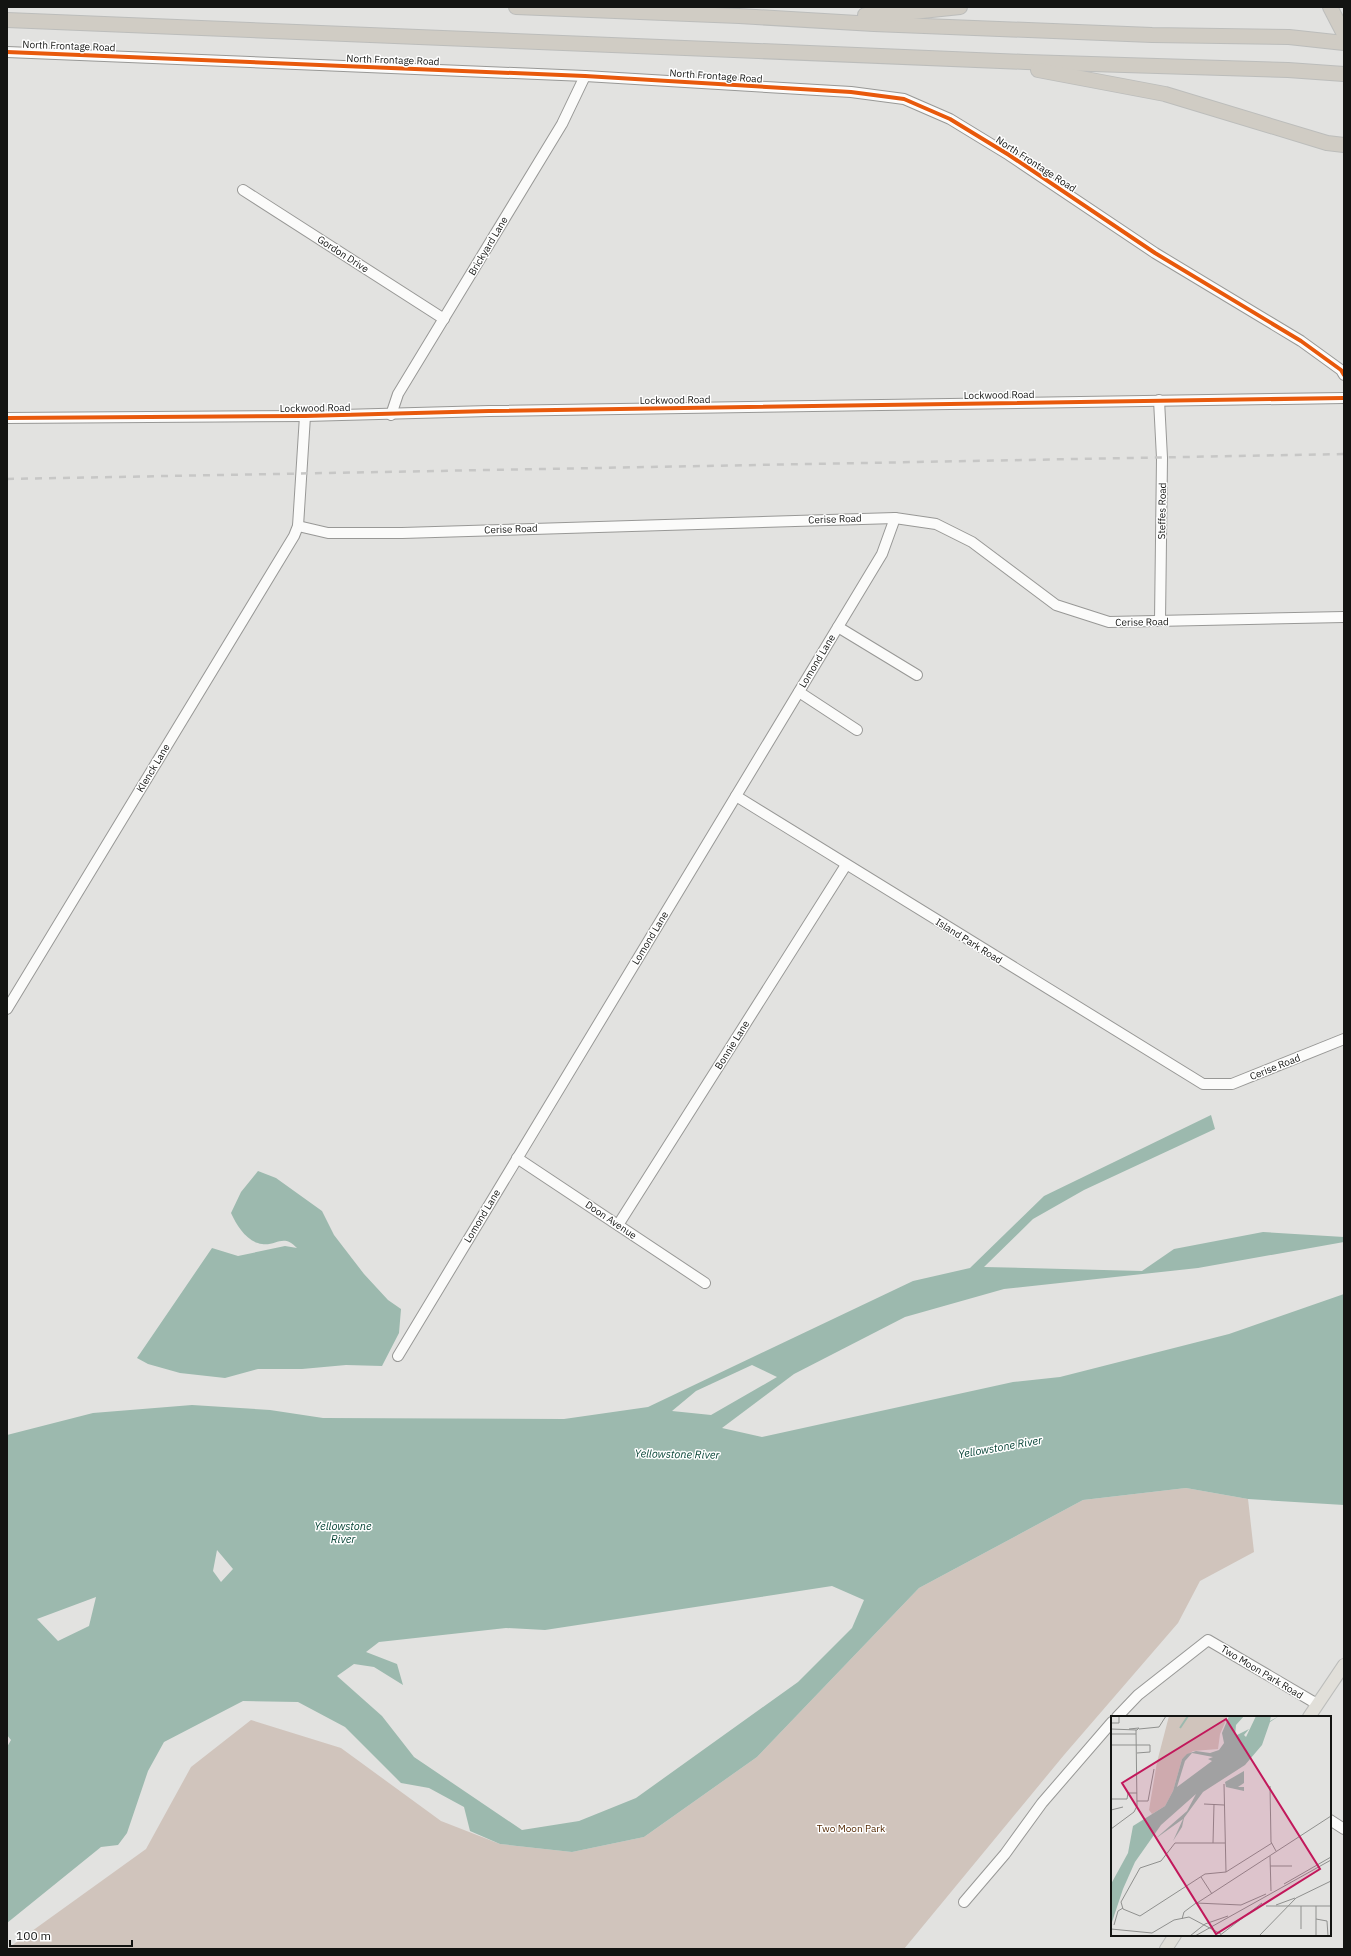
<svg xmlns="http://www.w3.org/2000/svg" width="1351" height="1956" viewBox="0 0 1351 1956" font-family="'IBM Plex Sans',sans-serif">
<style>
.green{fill:#d0c4bc}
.water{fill:#9cb9ae;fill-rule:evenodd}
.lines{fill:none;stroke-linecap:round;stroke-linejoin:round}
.minor-casing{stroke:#989896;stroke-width:12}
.major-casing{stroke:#bcbdbb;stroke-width:14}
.highway-casing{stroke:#bcbdbb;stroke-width:16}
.minor{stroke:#fbfbfa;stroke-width:10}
.major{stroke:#e1dfd9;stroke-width:12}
.highway{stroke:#d0ccc4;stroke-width:14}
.rail{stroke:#c7c7c6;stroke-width:2.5;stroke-dasharray:7 7;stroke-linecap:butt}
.cycleway-casing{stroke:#fff;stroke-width:6}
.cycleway{stroke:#e8590c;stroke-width:4}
.labels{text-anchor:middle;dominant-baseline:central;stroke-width:3;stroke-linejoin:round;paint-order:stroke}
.street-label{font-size:10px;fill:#131412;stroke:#fff}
.park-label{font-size:10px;fill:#522701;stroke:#fff}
.water-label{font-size:11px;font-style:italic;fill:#074436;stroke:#fff}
.inset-river{fill:none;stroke:#9cb9ae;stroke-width:2}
.inset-road{fill:none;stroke:#8f908e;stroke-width:1}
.view{fill:#c2185b;fill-opacity:0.15;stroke:#c2185b;stroke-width:2}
.inset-edge{fill:none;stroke:#131412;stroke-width:2}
</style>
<rect width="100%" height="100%" fill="#e2e2e0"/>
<polygon class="green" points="1186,1488 1248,1499 1254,1552 1200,1581 1178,1623 1064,1755 904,1949 7,1949 146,1849 191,1767 251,1720 341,1748 441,1821 500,1844 572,1852 644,1837 757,1757 919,1588 1083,1500"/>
<g class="water">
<path d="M1211,1115L1215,1129L1084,1190L1033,1219L984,1267L1142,1271L1174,1249L1263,1232L1344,1237V1242L1198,1268L1004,1289L905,1317L794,1374L722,1428L762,1437L1013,1382L1060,1377L1229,1334L1344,1294V1505L1248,1499L1186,1488L1083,1500L919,1588L757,1757L644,1837L572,1852L500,1844L470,1831L464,1807L429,1788L401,1783L345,1727L298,1702L243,1701L164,1742L148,1771L127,1833L118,1845L101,1847L7,1923V1747L11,1740L7,1735V1435L93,1413L192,1405L270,1410L323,1418L564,1419L648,1407L913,1281L970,1268L1044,1196ZM752,1365L777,1377L711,1415L672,1411L696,1391ZM217,1550L233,1569L221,1582L213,1571ZM832,1586L864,1600L852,1628L798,1682L636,1798L579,1821L522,1830L414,1757L382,1716L337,1676L354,1664L374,1667L403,1685L397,1664L366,1652L379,1642L506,1628L545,1630ZM96,1597L89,1626L58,1641L37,1619Z"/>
<path d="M258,1171L276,1178L322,1211L334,1235L364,1274L388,1300L401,1309L399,1333L382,1366L346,1365L302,1369H258L225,1378L180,1373L148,1364L137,1358L212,1248L238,1256L285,1246L297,1248C283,1233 277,1246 262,1244C247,1242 237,1226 231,1213L241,1192Z"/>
</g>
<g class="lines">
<defs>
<g id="minor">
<polyline points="7,52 585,76 851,92 904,99 950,119 1009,155 1155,253 1301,341 1341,370 1344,375"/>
<polyline points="243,190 444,319"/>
<polyline points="1159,400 1162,458 1160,621"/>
<polyline points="391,415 398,394 562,124 585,76"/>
<polyline points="7,418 305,416 489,411 1344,398"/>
<polyline points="298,526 328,533 402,533 895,518 936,524 972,542 1056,605 1109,622 1344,617"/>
<polyline points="838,627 917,675"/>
<polyline points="799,692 857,730"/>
<polyline points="736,796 1203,1084 1232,1084 1344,1039"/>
<polyline points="7,1009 294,536 298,526 305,416"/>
<polyline points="517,1158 705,1283"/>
<polyline points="618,1225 846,865"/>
<polyline points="398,1356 882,554 895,518"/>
<polyline points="1117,1717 1138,1695 1208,1640 1317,1704"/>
<polyline points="1330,1820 1344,1829"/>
<polyline points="964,1902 1005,1854 1042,1803 1112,1722"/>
</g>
<g id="major">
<polyline points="1309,1717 1344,1665"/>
<polyline points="1166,1949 1175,1935"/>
</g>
<g id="highway">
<polyline points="516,7 739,16 874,24 1152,35 1289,37 1344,43"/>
<polyline points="1330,7 1344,34"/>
<polyline points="865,15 884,15 960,7"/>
<polyline points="7,20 1026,62 1288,70 1344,74"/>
<polyline points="1038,70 1165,94 1327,143 1344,145"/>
</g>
</defs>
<use href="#minor" class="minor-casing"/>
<use href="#major" class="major-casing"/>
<use href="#highway" class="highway-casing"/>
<use href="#minor" class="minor"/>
<use href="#major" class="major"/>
<use href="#highway" class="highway"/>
<polyline class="rail" points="7,479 1344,454"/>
<defs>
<g id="cycleway">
<polyline points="7,52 585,76 851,92 904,99 950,119 1009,155 1155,253 1301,341 1341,370 1344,375"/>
<polyline points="7,418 305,416 489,411 1344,398"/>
</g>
</defs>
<use href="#cycleway" class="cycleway-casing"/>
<use href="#cycleway" class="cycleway"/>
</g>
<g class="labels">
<g class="street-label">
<text transform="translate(69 46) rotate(2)">North Frontage Road</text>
<text transform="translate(393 60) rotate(2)">North Frontage Road</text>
<text transform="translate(716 76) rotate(4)">North Frontage Road</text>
<text transform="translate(1036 164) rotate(33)">North Frontage Road</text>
<text transform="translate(488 246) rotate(-59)">Brickyard Lane</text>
<text transform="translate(343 254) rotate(33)">Gordon Drive</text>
<text transform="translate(999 395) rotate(-1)">Lockwood Road</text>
<text transform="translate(675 400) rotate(-1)">Lockwood Road</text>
<text transform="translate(315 408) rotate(-1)">Lockwood Road</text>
<text transform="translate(1162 511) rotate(-89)">Steffes Road</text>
<text transform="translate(835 519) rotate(-2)">Cerise Road</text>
<text transform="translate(511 529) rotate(-2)">Cerise Road</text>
<text transform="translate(1142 622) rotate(-1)">Cerise Road</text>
<text transform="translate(817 661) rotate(-59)">Lomond Lane</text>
<text transform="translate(153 768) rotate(-59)">Klenck Lane</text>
<text transform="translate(650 938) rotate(-59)">Lomond Lane</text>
<text transform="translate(969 941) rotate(32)">Island Park Road</text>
<text transform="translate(732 1045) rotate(-58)">Bonnie Lane</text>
<text transform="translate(1275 1067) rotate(-22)">Cerise Road</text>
<text transform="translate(482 1216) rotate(-59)">Lomond Lane</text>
<text transform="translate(611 1220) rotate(34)">Doon Avenue</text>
<text transform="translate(1262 1672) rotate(31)">Two Moon Park Road</text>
</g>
<g class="park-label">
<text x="851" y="1828">Two Moon Park</text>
</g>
<g class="water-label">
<text transform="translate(1000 1447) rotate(-10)">Yellowstone River</text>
<text transform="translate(677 1454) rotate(1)">Yellowstone River</text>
<text x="343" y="1526">Yellowstone<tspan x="343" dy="13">River</tspan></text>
</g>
</g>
<g transform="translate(1111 1716)">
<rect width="220" height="220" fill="#e2e2e0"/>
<path d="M58,0H117L109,18L107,33L82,35L71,43L62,75L54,90L41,98L38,94L46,46Z" fill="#d0c4bc"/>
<path d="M118,0H133L125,9L124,20L138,13L133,19L135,21L145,0H160L159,5L168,0L159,6L151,29L134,49L92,76L73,102L71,111L62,125L72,103L44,123L76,95L85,78L50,109L24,146L12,173L0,209V168L17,137L22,110L54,90L62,75L71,43L76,38L85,35L99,37L108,34L113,27L111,17ZM81,37L102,41L97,43L101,45L66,71L74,45ZM133,55V67L127,71H133V75L115,71L114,66Z" fill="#9cb9ae" fill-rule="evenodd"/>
<path class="inset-river" d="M69,12L77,0"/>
<path class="inset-road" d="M0,7H8V0M0,13L26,14L28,12L18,13M28,13L48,11L55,0M0,18H25M0,29H39V36L26,37M113,68L115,156M159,70L160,126L165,135M0,83H16L17,77H26M26,85H37L43,53M93,88L113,89M0,94L12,91M0,113L23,96L26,90L25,14M102,127L103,88M114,127H64L50,145L29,152L10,186L12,193L29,200L94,158L115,156L161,127M159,140L160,175M159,150H181M90,161L101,178M173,168L220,141M86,187L220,100M165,189L184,182M155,190H220M205,190V220M71,203L73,196L85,187L130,189L155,178M205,203L216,205L217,220M3,209L7,195L12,192M0,213L41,217L63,204L78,201L110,218M190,213V190M79,220L94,208L117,200M84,220L220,144M108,220L151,187M148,220L185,182L220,165"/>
<path class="view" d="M115,3L209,153L105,218L11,67Z"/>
<rect width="220" height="220" class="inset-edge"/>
</g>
<rect width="1351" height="1956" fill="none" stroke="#131412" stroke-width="16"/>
<path d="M10 1940v6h122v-6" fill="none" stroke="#131412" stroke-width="2"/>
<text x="16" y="1940" font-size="12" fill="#131412" stroke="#ffffff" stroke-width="3" paint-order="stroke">100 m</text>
</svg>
